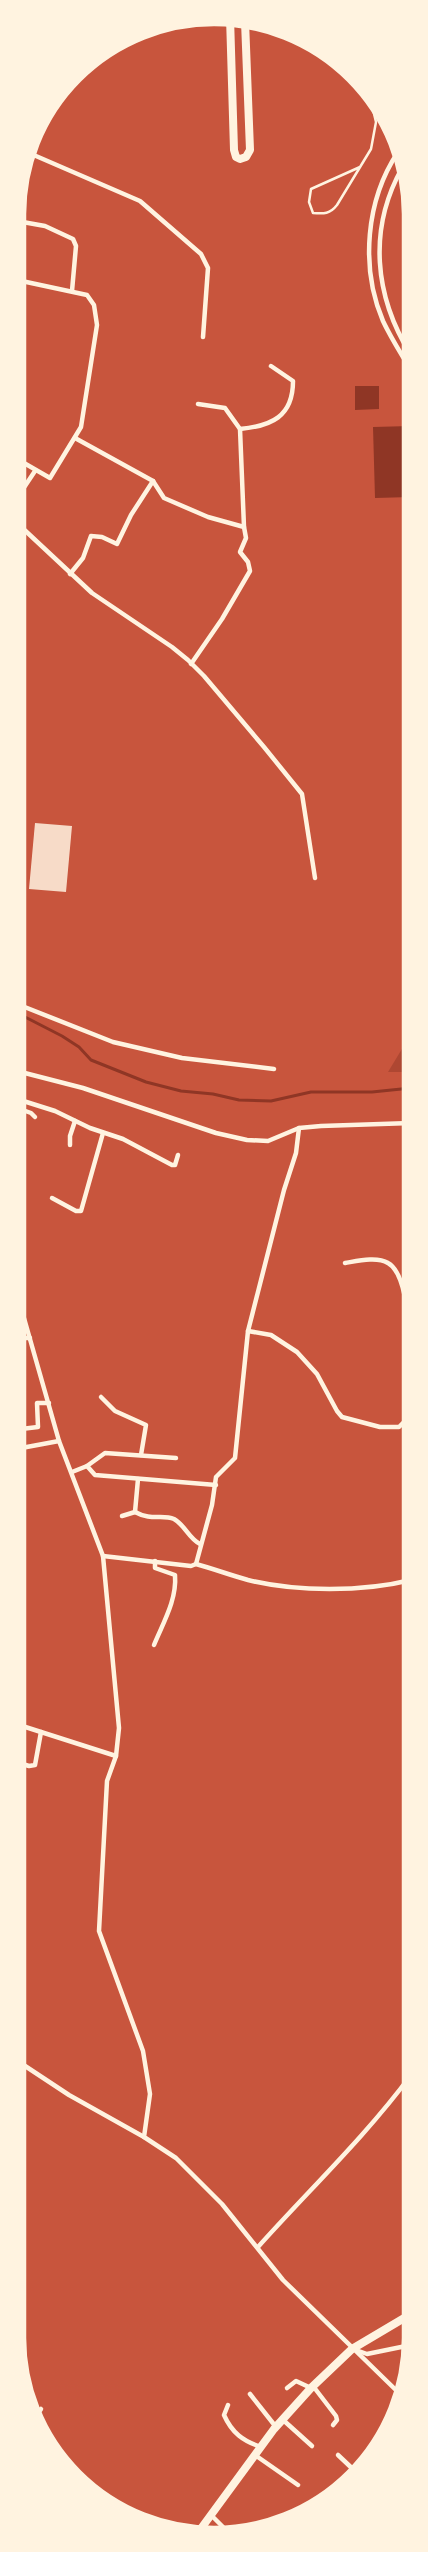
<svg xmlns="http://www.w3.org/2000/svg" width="428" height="2552" viewBox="0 0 428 2552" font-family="Lora,serif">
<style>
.green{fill:#ae4732}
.water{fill:#8f3625}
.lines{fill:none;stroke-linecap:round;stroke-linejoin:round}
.stream{stroke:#8f3625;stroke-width:3}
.building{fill:#f7dbc8}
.service{stroke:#fff3e0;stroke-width:2.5}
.minor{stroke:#fff3e0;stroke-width:4.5}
.trunk{stroke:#fff3e0;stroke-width:8}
.rim{fill:none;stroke:#fff3e0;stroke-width:2.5}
</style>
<rect width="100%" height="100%" fill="#c8553d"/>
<polygon class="green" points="411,1034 411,1072 388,1072"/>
<g class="water">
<polygon points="355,386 379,386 379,409 355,410"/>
<polygon points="411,426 411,497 375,498 373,427"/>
</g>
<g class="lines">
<polyline class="stream" points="17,1015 23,1016 62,1036 79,1047 91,1060 146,1082 181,1091 213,1094 239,1100 271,1101 311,1092 372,1092 411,1088"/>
</g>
<polygon class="building" points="35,823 72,826 66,892 29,889"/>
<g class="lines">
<path class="service" d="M360,167L311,189L309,202L313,213C324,214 330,214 337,205L371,149L376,122L370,97"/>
<g class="minor">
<path d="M398,152C366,200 360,267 383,321C391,338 401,354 411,370"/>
<polyline points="29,153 140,201 201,254 208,268 203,337"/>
<path d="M402,168C368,229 374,296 411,355"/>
<polyline points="17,221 45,226 73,239 76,246 72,291"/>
<path d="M240,429C271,426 293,417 293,381L271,366"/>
<polyline points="75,438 153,481 164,498 208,517 244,527 240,429 225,408 198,404"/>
<polyline points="17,459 50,478 81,427 97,325 94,305 87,295 17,280"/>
<polyline points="17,498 35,471"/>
<polyline points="17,523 92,593 172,647 188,660 204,676 264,747 302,794 315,878"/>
<polyline points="70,574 83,558 91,536 102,537 117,544 131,515 153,481"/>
<polyline points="191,664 222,619 250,571 248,562 240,552 246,538 244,527"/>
<polyline points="17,1004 113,1042 182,1058 274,1069"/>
<polyline points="17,1071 83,1088 216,1133 247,1140 268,1141 299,1128 321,1126 411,1123"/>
<polyline points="17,1099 55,1111 90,1128 123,1139 172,1165 175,1165 178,1155"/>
<polyline points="17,1108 31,1113 35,1117"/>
<polyline points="70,1145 70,1136 75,1121"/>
<polyline points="52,1198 76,1211 81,1211 103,1133"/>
<path d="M345,1263C357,1261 377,1256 388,1263C408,1274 409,1332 411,1352"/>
<polyline points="16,1290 59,1441 103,1556 119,1728 116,1756 107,1781 99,1931 143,2051 150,2094 144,2137 176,2158 222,2204 283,2280 400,2394"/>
<polyline points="248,1331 271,1335 297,1352 317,1374 337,1411 342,1417 380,1427 399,1427 409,1417 411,1398"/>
<polyline points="16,1338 30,1338"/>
<polyline points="101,1397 115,1411 146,1425 141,1455"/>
<polyline points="21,1429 38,1427 37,1403 49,1403"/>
<polyline points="16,1449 59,1441"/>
<polyline points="87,1466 105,1453 176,1458"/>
<polyline points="72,1472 87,1466 95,1475 216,1485"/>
<path d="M135,1512C151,1521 163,1514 174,1519C185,1525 189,1539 200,1544"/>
<polyline points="122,1516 135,1512 138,1479"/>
<path d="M103,1556L191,1566L196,1564C214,1569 230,1575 248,1580C296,1592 363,1592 411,1580"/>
<polyline points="196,1564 212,1505 216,1477 235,1458 248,1331 284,1190 296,1153 299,1128"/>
<path d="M154,1645C163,1623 177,1600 175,1575L155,1568V1561"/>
<polyline points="16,1724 116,1756"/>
<polyline points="16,1762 29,1766 35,1765 41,1732"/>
<polyline points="16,2060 69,2095 144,2137"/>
<path d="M258,2247C309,2190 365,2137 411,2075"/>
<polyline points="353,2349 367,2354 411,2345"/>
<polyline points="313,2386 336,2416 337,2420 333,2425"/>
<polyline points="287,2388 296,2381 311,2388"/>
<polyline points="250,2394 276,2427"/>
<path d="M228,2405L224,2415C232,2433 243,2441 261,2447"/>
<polyline points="34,2418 41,2409"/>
<polyline points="282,2419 312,2446"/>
<polyline points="255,2455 298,2485"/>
<polyline points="338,2455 356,2472"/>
<polyline points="212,2516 228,2532"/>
</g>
<g class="trunk">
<polyline points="230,17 234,150 236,157 240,159 246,157 250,150 245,21"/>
<polyline points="197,2534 274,2429 311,2388 352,2349 411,2314"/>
</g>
</g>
<path d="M0 0H428V2552H0ZM214 25H214A189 189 0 0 1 403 214V2338A189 189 0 0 1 214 2527H214A189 189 0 0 1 25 2338V214A189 189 0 0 1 214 25Z" fill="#fff3e0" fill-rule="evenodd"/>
<path class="rim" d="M214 25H214A189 189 0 0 1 403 214V2338A189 189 0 0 1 214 2527H214A189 189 0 0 1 25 2338V214A189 189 0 0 1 214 25Z"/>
</svg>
